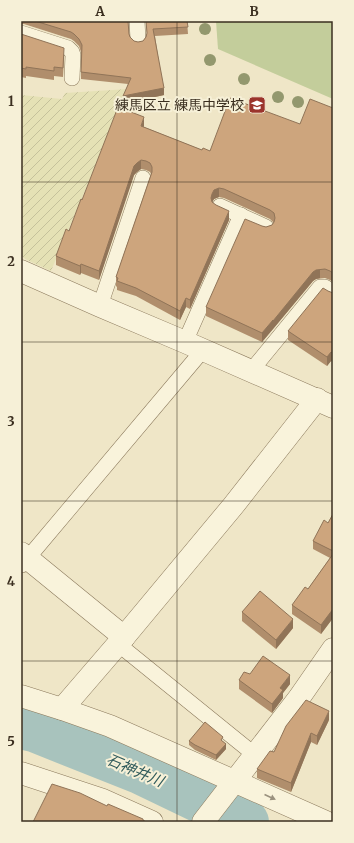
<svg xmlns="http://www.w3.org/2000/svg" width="354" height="843" viewBox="0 0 354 843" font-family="Merriweather,'Noto Sans JP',serif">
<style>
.farmland{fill:url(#farmland-furrows)}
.garden{fill:#c3cd9b}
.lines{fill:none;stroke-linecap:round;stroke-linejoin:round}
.river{stroke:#a8c3bd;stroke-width:46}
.service-casing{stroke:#8b795c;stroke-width:16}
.minor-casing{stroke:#8b795c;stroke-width:23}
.tertiary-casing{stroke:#8b795c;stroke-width:23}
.service{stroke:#f9f3db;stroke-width:15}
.minor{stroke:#f9f3db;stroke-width:22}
.tertiary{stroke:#f9f3db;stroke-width:22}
.tree{fill:#93986e}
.wall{fill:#b08e6c}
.shaded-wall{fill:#907458}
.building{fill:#cda57d;stroke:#907458}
.oneway{fill:#9a917e}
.grid{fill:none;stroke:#3b2f20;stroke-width:1;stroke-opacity:0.55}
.labels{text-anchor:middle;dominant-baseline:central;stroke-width:4;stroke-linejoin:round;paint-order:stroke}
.poi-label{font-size:14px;fill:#3b2f20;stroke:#f6f0d7;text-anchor:end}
.water-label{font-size:15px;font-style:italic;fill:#2f5a5b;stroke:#f6f0d7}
.neatline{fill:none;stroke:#3b2f20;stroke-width:1.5}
.grid-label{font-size:13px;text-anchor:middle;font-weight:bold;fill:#3b2f20}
</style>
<defs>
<pattern id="farmland-furrows" width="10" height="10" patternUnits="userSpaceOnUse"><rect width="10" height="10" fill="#e5e1b5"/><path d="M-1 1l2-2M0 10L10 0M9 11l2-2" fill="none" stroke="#c5c19b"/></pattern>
</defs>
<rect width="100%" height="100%" fill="#efe6c7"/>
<polygon class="farmland" points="128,89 51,271 27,260 21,256 21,95 62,99 65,93"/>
<polygon class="garden" points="216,21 333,21 333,99 218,49"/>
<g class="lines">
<polyline class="river" points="21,726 34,729 142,772 246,822"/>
<defs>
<g id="service">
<polyline points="137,21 138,40"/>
<polyline points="21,33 68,48 72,52 73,55 72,78"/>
<polyline points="220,206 266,227"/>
<polyline points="100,306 143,178"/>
<polyline points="185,342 241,215"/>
<polyline points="251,371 320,287 325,287 333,293"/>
<polyline points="22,565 203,350"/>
<polyline points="118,644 255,755"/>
</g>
<g id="minor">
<polyline points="21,553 124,637"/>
<polyline points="21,696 62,709 110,726 326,822"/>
<polyline points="62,709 124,637 233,506 317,399"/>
<polyline points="21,773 103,800 152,822"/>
<polyline points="203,822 299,698 333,649"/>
</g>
<polyline id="tertiary" points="21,271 100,306 185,342 333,407"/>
</defs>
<use href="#service" class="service-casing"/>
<use href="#minor" class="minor-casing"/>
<use href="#tertiary" class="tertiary-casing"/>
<use href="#service" class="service"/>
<use href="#minor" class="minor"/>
<use href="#tertiary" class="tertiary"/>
</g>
<g class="tree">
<circle cx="205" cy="29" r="6"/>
<circle cx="210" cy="60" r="6"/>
<circle cx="244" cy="79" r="6"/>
<circle cx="278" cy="97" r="6"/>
<circle cx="298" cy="102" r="6"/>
</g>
<g class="wall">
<polygon points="21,21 128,21 129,34 130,37 134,41 138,42 143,41 146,37 147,34 146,21 187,21 188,34 155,36 164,95 123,104 128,84 81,79 81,52 79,46 74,41 71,39 24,24 21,24"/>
<polygon points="21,34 64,57 63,77 54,76 54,80 26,76 26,78 21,77"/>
<polygon points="333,108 333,282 330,280 325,278 316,279 313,281 273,329 262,342 206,316 206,307 262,226 266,227 272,225 274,223 270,219 224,198 219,197 214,199 212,202 229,220 190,309 186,307 180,320 136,296 117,290 117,287 116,286 116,277 151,174 150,172 146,170 141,169 137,172 134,175 99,280 81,273 80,275 56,265 56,256 69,231 82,200 144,126 144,127 202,150 210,151 300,124"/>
<polygon points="328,291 333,293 333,362 331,361 327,366 288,340 288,331"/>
<polygon points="333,514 333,618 321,634 292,614 292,605 308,589 330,558 313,549 313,541 328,523"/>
<polygon points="242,612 293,628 276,649 242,621"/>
<polygon points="250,674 290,684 283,693 283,698 272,713 239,689 239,680"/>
<polygon points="329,720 317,745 311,742 291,792 257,778 257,769"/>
<polygon points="189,741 223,741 226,749 216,760 195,750 189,745"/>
</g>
<g class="shaded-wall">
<polygon points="164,88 164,95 123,104 123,96"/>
<polygon points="144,117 144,126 141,135 141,126"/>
<polygon points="141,160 141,169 137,172 134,175 99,280 99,271 134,166 137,163"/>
<polygon points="219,188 219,197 214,199 212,203 211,198 212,194 214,190"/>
<polygon points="229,211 229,220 190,309 190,300"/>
<polygon points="81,264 81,273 80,275 80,266"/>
<polygon points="320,269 320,278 316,279 313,281 273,329 273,321 313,272 316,270"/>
<polygon points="186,298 186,307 180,320 180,311"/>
<polygon points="273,320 273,329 262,342 262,333"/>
<polygon points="331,352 331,361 327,366 327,357"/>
<polygon points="333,609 333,618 321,634 321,625"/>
<polygon points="293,619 293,628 276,649 276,640"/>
<polygon points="290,675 290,684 283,693 283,698 272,713 272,704 280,688"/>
<polygon points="329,711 329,720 317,745 317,736"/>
<polygon points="311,733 311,742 291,792 291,783"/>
<polygon points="226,744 226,749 216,760 216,755"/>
</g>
<g class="building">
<polygon points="35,21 128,21 129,34 130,37 134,41 138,42 143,41 146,37 147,33 146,21 187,21 188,27 153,29 164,88 123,96 131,78 81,72 82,45 79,39 74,34 71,32"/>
<polygon points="21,34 64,48 63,68 54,67 54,71 26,67 26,69 21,68"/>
<polygon points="230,98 300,124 310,99 333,108 333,273 330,271 325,269 316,270 313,272 273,321 273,320 262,333 206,307 245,219 262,226 266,227 272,225 274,222 275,218 274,213 270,210 224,189 219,188 214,190 212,194 211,198 212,202 216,205 229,211 190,300 186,298 180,311 136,288 117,281 118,278 116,277 152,172 152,167 150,163 146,161 141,160 137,163 134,166 99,271 81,264 80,266 56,256 66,229 69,231 81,199 82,200 118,107 144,117 141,126 202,150 203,148 210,151"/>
<polygon points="323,288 328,291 333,293 333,353 331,352 327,357 288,331"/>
<polygon points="333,514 333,551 313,541 324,520 328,523"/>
<polygon points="333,554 333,609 321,625 292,605 305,587 308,589"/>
<polygon points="260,591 293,619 276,640 242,612"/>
<polygon points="263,656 290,675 280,688 283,690 272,704 239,680 244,672 250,674"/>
<polygon points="306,700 329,711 317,736 311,733 291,783 257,769 270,751 274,752 286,726"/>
<polygon points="205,722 223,737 221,740 226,744 216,755 195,745 189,741"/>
<polygon points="52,784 80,793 107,806 108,804 143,819 143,820 146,822 33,822"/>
</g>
<defs><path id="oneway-solid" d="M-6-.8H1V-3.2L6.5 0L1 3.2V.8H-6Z"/></defs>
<use class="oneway" href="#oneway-solid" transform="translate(270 797) rotate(24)"/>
<path class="grid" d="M177,21V822M21,182H333M21,342H333M21,501H333M21,661H333"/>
<defs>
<symbol id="school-square" viewBox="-11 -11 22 22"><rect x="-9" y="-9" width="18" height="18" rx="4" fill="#9b342c" stroke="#f6f0d7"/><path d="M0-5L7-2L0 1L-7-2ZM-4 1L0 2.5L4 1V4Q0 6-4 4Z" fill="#fff"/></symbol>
</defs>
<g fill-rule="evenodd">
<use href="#school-square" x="247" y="95" width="20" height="20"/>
</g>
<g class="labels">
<g class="poi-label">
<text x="244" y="105">練馬区立 練馬中学校</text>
</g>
<g class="water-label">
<text transform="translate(135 770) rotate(23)">石神井川</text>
</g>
</g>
<rect width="354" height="843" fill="none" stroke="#f6f0d7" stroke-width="44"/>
<rect x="22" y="22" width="310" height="799" class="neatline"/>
<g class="grid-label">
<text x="100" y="16">A</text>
<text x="254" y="16">B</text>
<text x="11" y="106">1</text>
<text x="11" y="266">2</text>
<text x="11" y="426">3</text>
<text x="11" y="586">4</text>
<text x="11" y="746">5</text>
</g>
</svg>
